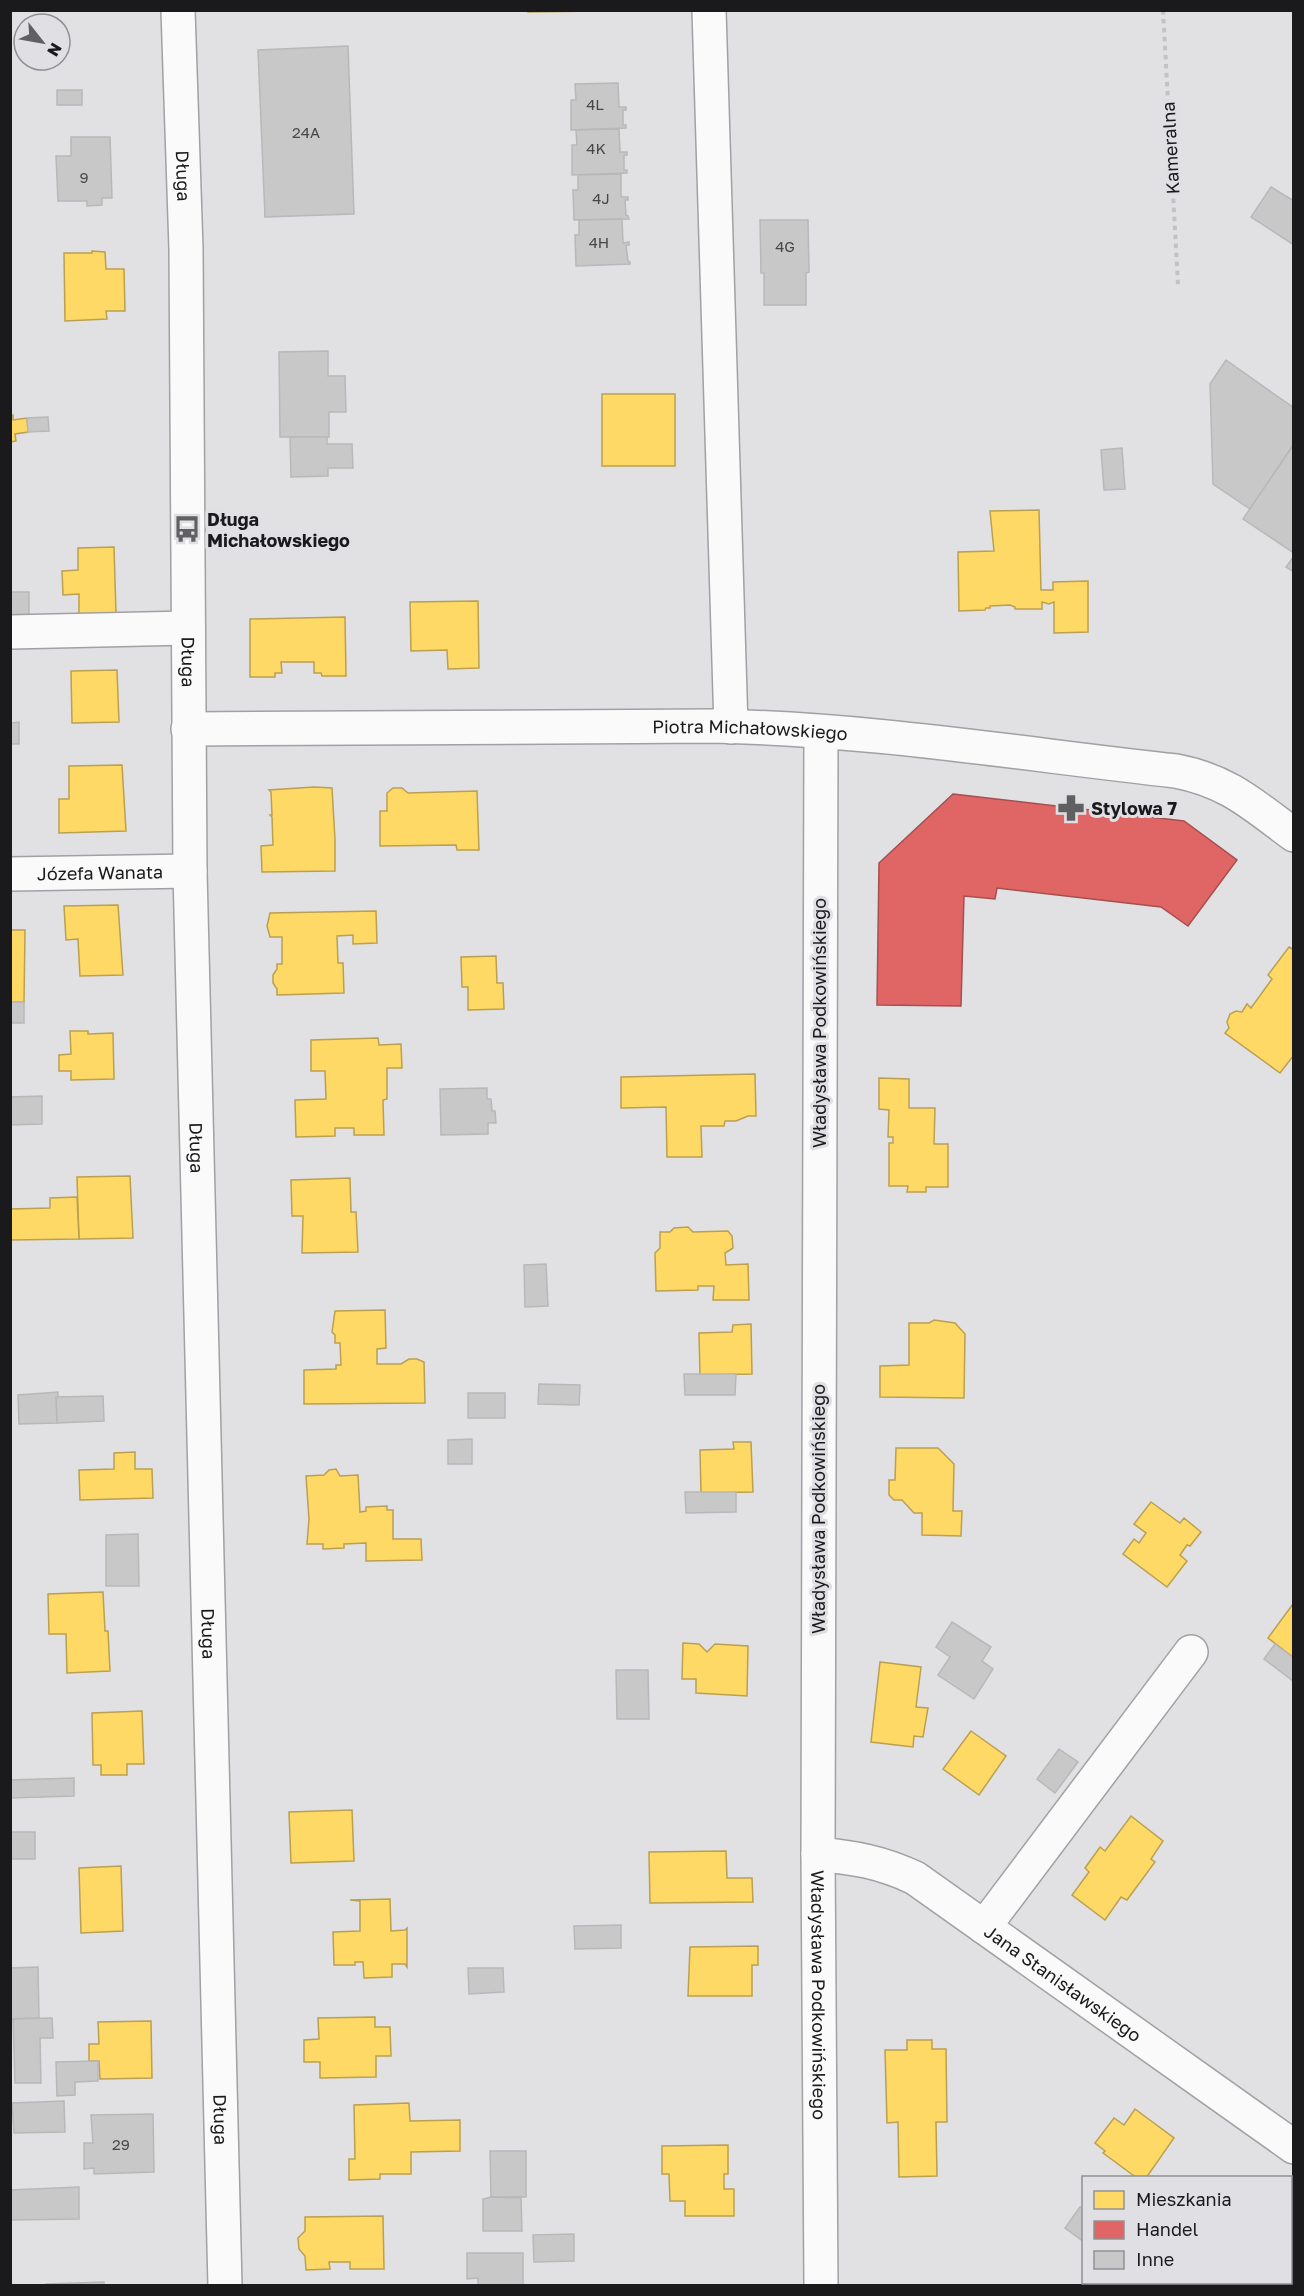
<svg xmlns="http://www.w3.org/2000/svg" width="1304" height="2296" viewBox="0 0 1304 2296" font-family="'Golos Text',sans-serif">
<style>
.homes{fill:#ffd966;stroke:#baa050;stroke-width:1.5}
.shops{fill:#e06666;stroke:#a54f50;stroke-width:1.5}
.building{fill:#c8c8c9;stroke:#b8b8b9;stroke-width:1.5}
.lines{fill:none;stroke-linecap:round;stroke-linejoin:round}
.minor-casing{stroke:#a1a1a3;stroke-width:36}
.path{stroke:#c2c2c4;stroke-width:4;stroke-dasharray:4.5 4.5;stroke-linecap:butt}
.minor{stroke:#fafafb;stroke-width:33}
.labels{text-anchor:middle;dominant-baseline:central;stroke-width:6;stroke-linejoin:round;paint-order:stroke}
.number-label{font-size:15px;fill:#474749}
.street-label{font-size:18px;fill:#1a1a1c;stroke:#e0e0e4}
.poi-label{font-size:18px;font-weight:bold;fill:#1a1a1c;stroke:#e0e0e4;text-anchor:start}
</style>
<rect width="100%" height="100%" fill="#e1e1e3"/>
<g class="homes">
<polygon points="528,10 596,10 596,11 528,12"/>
<polygon points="92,251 105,252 106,269 124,269 125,311 106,311 107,319 65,321 64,253 92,253"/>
<rect x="602" y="394" width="73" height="72"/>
<polygon points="10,415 13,415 13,420 27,418 28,432 15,434 16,441 10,442"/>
<polygon points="1039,510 1041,590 1053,590 1053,582 1088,581 1088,632 1054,633 1054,602 1049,604 1042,602 1042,609 1015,609 1015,607 1010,605 990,606 990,608 986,608 985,610 959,611 958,552 994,551 990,511"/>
<polygon points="114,547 116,614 79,615 79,594 63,595 62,571 78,570 78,548"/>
<polygon points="478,601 479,668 448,669 447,650 411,651 410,602"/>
<polygon points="345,617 346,676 322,676 321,673 314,673 314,662 281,662 282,673 275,673 275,677 250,677 250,619"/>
<polygon points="117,670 119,722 72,723 71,671"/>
<polygon points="122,765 126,831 59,833 59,799 69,799 69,766"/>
<polygon points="314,787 332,788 335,840 335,871 262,872 261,846 273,845 272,817 270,815 272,815 271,792 269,790"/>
<polygon points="393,788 402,788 408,793 477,791 479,850 457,850 456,845 380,846 380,811 387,811 387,793"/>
<polygon points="118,905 123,975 80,976 78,939 66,940 64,906"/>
<polygon points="376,911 377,943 353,944 353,935 337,936 338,963 343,963 344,993 277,995 277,989 273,983 273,975 277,969 277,964 282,964 282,937 270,937 267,926 270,913"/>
<polygon points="10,930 25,930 24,1002 10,1002"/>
<polygon points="1289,947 1294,950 1294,1055 1280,1073 1225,1033 1229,1028 1227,1022 1230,1014 1236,1011 1242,1012 1247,1004 1251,1008 1272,979 1268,975"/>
<polygon points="496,956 497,983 503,983 504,1009 468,1010 468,987 462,987 461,957"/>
<polygon points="70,1031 88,1031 88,1034 113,1033 114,1079 71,1080 71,1071 59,1071 59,1055 71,1054"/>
<polygon points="378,1038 379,1045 401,1044 402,1068 387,1068 387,1099 383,1100 384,1135 354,1135 354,1128 335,1128 335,1136 296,1137 295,1100 326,1099 325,1071 311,1071 311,1040"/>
<polygon points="755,1074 756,1116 748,1116 736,1121 725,1121 724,1126 701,1126 702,1157 667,1157 666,1107 621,1108 621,1077"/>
<polygon points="879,1078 909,1079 909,1108 935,1108 934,1144 948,1144 948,1187 926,1187 926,1192 907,1192 908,1186 889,1186 889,1143 893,1143 893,1137 888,1137 889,1110 879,1109"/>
<polygon points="130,1176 133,1238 79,1239 77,1177"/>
<polygon points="350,1178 351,1212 356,1212 358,1252 302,1253 303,1216 292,1216 291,1180"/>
<polygon points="77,1197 79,1239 10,1240 10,1209 50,1208 50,1198"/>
<polygon points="688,1227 693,1232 728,1231 732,1236 733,1248 725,1253 726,1265 748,1264 749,1300 713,1300 714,1286 698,1286 698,1290 656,1291 655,1253 660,1248 660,1232 670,1232 674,1228"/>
<polygon points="385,1310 386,1348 377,1349 377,1364 401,1364 409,1359 417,1359 424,1362 425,1403 304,1404 304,1370 336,1369 336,1365 341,1365 340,1343 335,1343 335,1335 332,1332 335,1311"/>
<polygon points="934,1320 955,1323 965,1334 964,1398 880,1397 880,1366 909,1365 909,1323 929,1323"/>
<polygon points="751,1324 752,1374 700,1375 699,1333 732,1332 733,1325"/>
<polygon points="733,1442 751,1442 753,1492 701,1493 700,1450 734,1449"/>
<polygon points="896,1448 938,1448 954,1464 953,1511 962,1511 961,1536 922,1535 922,1513 914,1513 902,1500 894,1500 889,1495 889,1480 895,1480"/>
<polygon points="135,1452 135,1469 152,1469 153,1498 80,1500 79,1470 114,1469 114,1453"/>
<polygon points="336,1469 340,1476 358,1475 360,1512 366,1511 366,1507 387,1506 387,1510 393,1510 393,1539 421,1539 422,1560 366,1561 366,1543 344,1544 344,1548 323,1549 323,1544 307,1544 309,1519 306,1476 324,1475 329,1470"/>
<polygon points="1151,1502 1180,1523 1184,1518 1201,1532 1190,1546 1187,1545 1180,1555 1187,1561 1167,1587 1123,1554 1134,1539 1139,1543 1146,1533 1134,1524"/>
<polygon points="103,1592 105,1631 108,1631 110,1671 67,1673 66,1634 49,1634 48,1594"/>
<polygon points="1293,1604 1294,1604 1294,1658 1268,1638"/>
<polygon points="683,1643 699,1644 707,1652 715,1644 748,1646 747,1696 696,1693 696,1679 682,1679"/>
<polygon points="880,1662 921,1667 916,1707 928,1708 923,1737 914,1736 913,1747 871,1742"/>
<polygon points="142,1711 144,1764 127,1764 127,1775 101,1775 101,1765 93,1765 92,1713"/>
<polygon points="971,1731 1006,1756 979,1795 943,1769"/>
<polygon points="352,1810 354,1861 291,1863 289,1812"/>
<polygon points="1131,1816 1163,1841 1151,1859 1155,1862 1127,1900 1121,1897 1105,1920 1072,1895 1089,1872 1085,1868 1100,1847 1105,1851"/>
<polygon points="726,1851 727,1878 752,1878 753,1902 650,1903 649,1852"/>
<polygon points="121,1866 123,1931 81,1933 79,1868"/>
<polygon points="390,1899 391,1931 405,1930 407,1928 407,1967 405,1964 392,1964 392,1977 364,1978 363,1962 355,1962 355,1965 334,1965 333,1932 360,1931 360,1901 350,1900"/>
<polygon points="758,1946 758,1965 752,1965 752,1996 688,1996 690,1947"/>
<polygon points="375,2017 375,2027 390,2027 391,2056 376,2056 376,2077 320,2078 320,2062 304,2062 304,2040 319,2039 318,2018"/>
<polygon points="151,2021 152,2078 100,2079 99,2061 89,2061 89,2044 99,2044 98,2022"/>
<polygon points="907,2040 932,2040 932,2049 946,2049 947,2122 936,2122 937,2176 899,2177 898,2122 887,2123 885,2050 907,2050"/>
<polygon points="409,2103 410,2121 460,2120 460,2151 411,2152 411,2174 380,2174 380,2179 349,2180 349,2159 355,2159 354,2105"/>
<polygon points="1135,2109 1174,2138 1146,2178 1137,2178 1103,2153 1105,2151 1095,2143 1114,2118 1124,2125"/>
<polygon points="728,2145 728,2174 724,2174 724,2189 734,2189 734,2216 685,2216 685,2201 670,2201 669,2174 662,2174 662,2146"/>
<polygon points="383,2216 384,2269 350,2269 350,2262 329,2262 330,2269 306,2270 305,2256 299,2249 298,2238 305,2231 305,2217"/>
</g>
<polygon class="shops" points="953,794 1184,821 1237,860 1188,926 1161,907 997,888 995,899 964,896 961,1006 877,1005 879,863"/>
<g class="building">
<polygon points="348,46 354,214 265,217 258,50"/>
<polygon points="618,83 619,107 626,107 626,110 623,110 623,125 626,125 626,128 571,130 571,100 576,100 575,84"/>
<rect x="57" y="90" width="25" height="15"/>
<polygon points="619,129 620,152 627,152 627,155 624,155 624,170 627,170 627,173 572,175 572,145 577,145 576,130"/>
<polygon points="71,137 110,137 112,198 102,198 102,205 87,206 87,201 58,201 56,156 71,156"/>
<polygon points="621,174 621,197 628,197 628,200 625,200 626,215 628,216 629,219 574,220 573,190 578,190 578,175"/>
<polygon points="1271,187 1294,201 1294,245 1251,217"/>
<polygon points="622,219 623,243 629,242 629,245 626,245 628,261 630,262 630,264 576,266 575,235 579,235 579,220"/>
<polygon points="760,220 808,220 809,272 806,273 806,305 764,305 764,273 761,273"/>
<polygon points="328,351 328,376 345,376 346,412 329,412 329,437 280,437 279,352"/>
<polygon points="1226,360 1294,408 1294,444 1250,509 1213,484 1210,384"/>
<polygon points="48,417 49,431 28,432 27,418"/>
<polygon points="290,437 327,437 327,444 352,444 353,468 328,468 328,476 291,477"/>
<polygon points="1294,444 1294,553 1243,519"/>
<polygon points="1122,448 1125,489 1104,490 1101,450"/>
<polygon points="1294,556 1294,572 1286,567"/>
<rect x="10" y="592" width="19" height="24"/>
<polygon points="10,710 11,723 19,722 19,744 10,744"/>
<rect x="10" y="1002" width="14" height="21"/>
<polygon points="487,1088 487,1099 491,1099 492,1111 495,1111 496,1123 488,1123 488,1134 441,1135 440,1089"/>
<polygon points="42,1096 42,1124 10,1125 10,1097"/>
<polygon points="546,1264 548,1306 525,1307 524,1265"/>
<polygon points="684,1374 736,1374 735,1395 685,1395"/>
<polygon points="539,1384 580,1385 579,1405 538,1404"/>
<polygon points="58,1392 57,1423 19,1424 18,1395"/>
<rect x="468" y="1393" width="37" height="25"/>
<polygon points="103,1396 104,1421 57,1423 56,1397"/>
<polygon points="472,1439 472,1464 448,1464 448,1440"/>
<polygon points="685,1492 736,1492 736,1512 686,1513"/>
<polygon points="138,1534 139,1586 106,1586 106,1535"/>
<polygon points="952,1622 991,1647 982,1661 993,1669 974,1699 938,1675 950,1657 936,1647"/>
<polygon points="1275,1644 1294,1658 1293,1681 1264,1659"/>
<polygon points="616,1670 648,1670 649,1719 617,1719"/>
<polygon points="1059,1749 1078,1762 1055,1793 1037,1779"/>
<polygon points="74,1778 74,1796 10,1798 10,1780"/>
<rect x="10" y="1832" width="25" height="27"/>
<polygon points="621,1925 621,1948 575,1949 574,1926"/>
<polygon points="38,1967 39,2018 10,2019 10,1968"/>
<polygon points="468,1968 503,1968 504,1992 469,1994"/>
<polygon points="52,2018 53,2038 40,2038 41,2083 15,2083 13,2019"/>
<polygon points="98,2061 98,2081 75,2082 75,2095 57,2096 56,2062"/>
<polygon points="64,2101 65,2132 14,2133 12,2103"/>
<polygon points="153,2114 154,2172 94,2174 94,2168 84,2169 84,2143 93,2143 91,2115"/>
<polygon points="490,2151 526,2151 526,2197 491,2197"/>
<polygon points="79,2187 79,2219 11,2220 10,2190"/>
<polygon points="491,2197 521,2198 522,2231 483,2231 483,2199"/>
<polygon points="1080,2207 1084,2209 1084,2242 1065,2228"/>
<polygon points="574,2234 574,2261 534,2262 533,2235"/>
<polygon points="467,2253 523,2253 523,2286 478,2286 478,2278 467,2279"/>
<polygon points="104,2282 104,2286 46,2286 46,2284"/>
</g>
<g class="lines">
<defs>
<g id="minor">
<path id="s1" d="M178,10L186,249L190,871L225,2286"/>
<polyline points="709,10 731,727"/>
<polyline points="10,632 188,628"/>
<path id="s2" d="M188,729L714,726C868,729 1022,754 1176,771C1228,781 1252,804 1294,835"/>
<path id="s3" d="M821,732L818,1854L821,2286"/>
<path id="s4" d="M10,874L190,871"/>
<path id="s5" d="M818,1854C856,1858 881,1862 915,1878L1294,2147"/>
<polyline points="984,1927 1191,1652"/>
</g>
</defs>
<use href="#minor" class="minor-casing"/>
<polyline class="path" points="1163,10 1178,285"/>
<use href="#minor" class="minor"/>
</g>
<defs>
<symbol id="bus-bare" viewBox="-9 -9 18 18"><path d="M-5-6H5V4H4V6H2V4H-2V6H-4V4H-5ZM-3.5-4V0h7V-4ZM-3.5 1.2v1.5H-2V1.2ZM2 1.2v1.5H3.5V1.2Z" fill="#606062" stroke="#e0e0e4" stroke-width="2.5" paint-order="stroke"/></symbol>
<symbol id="pharmacy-bare" viewBox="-9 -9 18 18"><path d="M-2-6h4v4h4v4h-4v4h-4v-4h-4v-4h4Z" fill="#606062" stroke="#e0e0e4" stroke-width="2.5" paint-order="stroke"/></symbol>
</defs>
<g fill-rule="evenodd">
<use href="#bus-bare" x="168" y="510" width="38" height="38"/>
<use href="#pharmacy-bare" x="1052" y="789" width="38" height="38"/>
</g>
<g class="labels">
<g class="number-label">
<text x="595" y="104">4L</text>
<text x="306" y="132">24A</text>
<text x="596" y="148">4K</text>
<text x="84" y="177">9</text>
<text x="601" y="198">4J</text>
<text x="599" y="242">4H</text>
<text x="785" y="246">4G</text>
<text x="121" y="2144">29</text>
</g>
<g class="street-label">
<text transform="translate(1170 148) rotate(-93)">Kameralna</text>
<text stroke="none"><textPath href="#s1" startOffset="166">Długa</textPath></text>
<text stroke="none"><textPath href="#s1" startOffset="652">Długa</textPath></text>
<text stroke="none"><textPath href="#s2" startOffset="562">Piotra Michałowskiego</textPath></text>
<text stroke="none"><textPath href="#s4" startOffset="90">Józefa Wanata</textPath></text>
<text transform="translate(819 1023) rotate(-90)">Władysława Podkowińskiego</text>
<text stroke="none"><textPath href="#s1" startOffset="1138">Długa</textPath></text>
<text transform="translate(818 1509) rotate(-90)">Władysława Podkowińskiego</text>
<text stroke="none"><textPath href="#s1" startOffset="1624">Długa</textPath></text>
<text stroke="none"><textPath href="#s5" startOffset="282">Jana Stanisławskiego</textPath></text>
<text stroke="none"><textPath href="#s3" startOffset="1263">Władysława Podkowińskiego</textPath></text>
<text stroke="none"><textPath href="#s1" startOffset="2110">Długa</textPath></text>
</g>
<g class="poi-label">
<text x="207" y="519">Długa<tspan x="207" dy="21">Michałowskiego</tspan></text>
<text x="1091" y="808">Stylowa 7</text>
</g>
</g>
<rect width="1304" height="2296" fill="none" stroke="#1a1a1c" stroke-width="24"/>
<rect x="1082" y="2176" width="210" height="108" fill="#e0e0e4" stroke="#919194" stroke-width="1.5"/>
<rect x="1094" y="2191" width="30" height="18" fill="#ffd966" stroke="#919194" stroke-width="1.5"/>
<text x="1136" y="2206" font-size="18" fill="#1a1a1c">Mieszkania</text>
<rect x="1094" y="2221" width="30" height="18" fill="#e06666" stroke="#919194" stroke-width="1.5"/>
<text x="1136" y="2236" font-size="18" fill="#1a1a1c">Handel</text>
<rect x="1094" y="2251" width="30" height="18" fill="#c8c8c9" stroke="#919194" stroke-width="1.5"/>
<text x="1136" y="2266" font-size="18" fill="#1a1a1c">Inne</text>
<g transform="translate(42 42) rotate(121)"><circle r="28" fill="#e0e0e4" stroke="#919194" stroke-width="1.5"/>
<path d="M0-4.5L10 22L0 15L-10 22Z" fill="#606062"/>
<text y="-9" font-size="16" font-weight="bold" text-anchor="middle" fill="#1a1a1c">N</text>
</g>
</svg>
